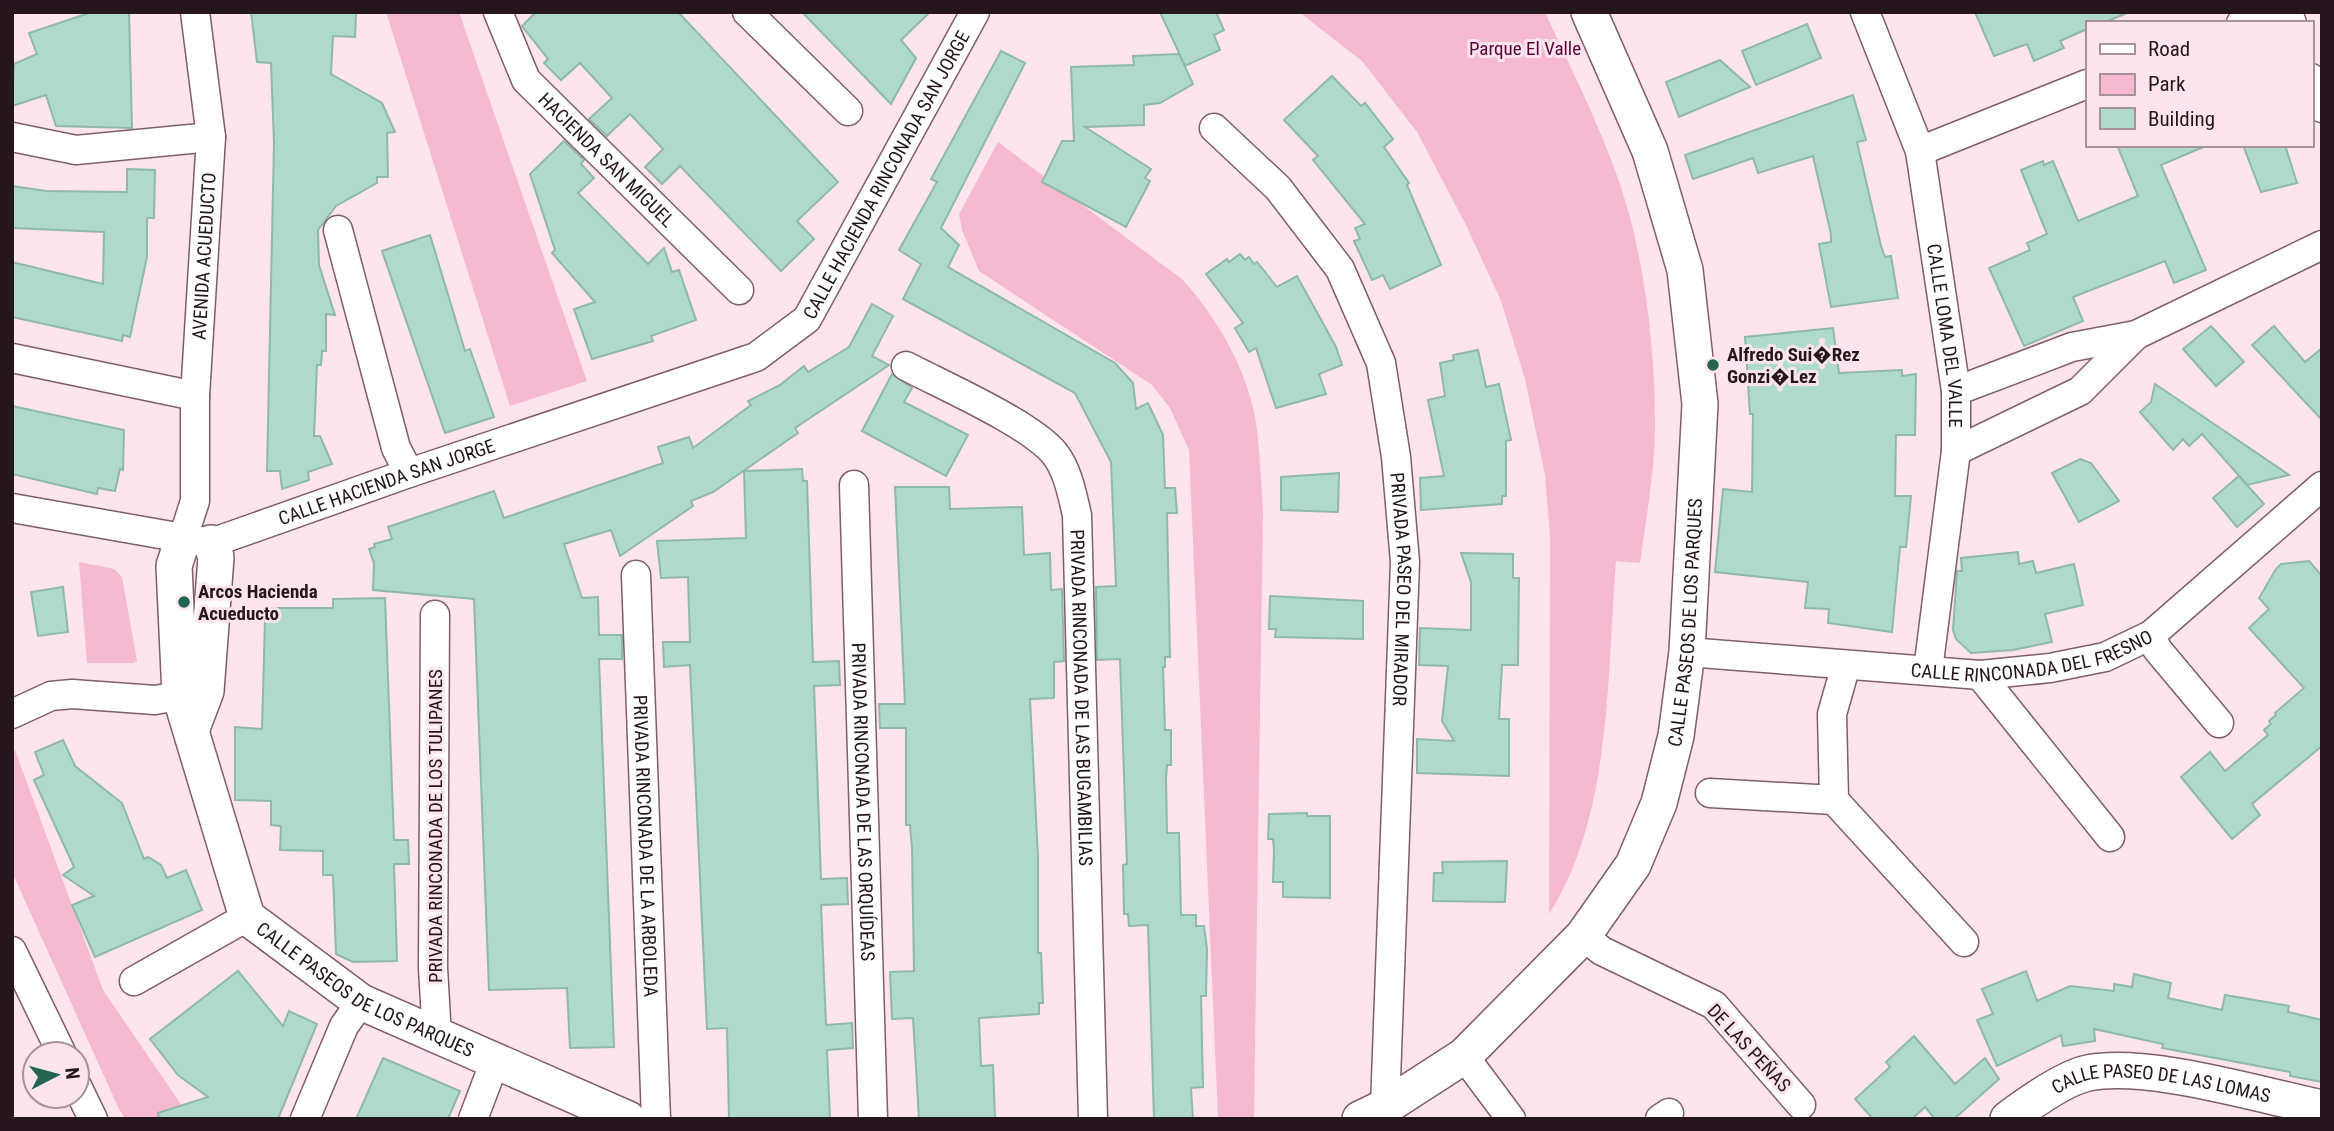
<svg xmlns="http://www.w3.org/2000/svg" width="2334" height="1131" viewBox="0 0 2334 1131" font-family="'Roboto Condensed',sans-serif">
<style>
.green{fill:#f5bad2}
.building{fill:#b0dbcc;stroke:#8fb9aa;stroke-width:2}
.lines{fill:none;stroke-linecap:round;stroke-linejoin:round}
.minor-casing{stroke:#805d6c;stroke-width:31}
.tertiary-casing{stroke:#805d6c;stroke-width:38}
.minor{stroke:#fff;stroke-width:28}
.tertiary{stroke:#fff;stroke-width:35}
.poi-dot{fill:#246452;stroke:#fde4ed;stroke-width:2.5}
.labels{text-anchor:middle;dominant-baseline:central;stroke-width:6;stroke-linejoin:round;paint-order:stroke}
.park-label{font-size:19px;fill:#5b0036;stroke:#fde4ed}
.street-label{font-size:19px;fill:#24161c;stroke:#fde4ed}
.poi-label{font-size:19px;font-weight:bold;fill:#24161c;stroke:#fde4ed;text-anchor:start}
</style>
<rect width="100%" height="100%" fill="#fde4ed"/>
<g class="green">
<polygon points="386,12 459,12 587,381 510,406"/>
<path d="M1299,12H1545C1577,82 1615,154 1633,229C1648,292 1655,360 1655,425C1655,471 1646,518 1640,563L1616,561C1607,674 1612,816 1549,914L1550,537L1545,475L1525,379L1501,301L1466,225L1417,132L1362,61Z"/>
<path d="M998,142L1183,280C1218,319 1248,371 1256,423C1260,451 1261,481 1263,510L1254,1119H1218L1189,450L1170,408L1152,385L979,271L962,230L959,214Z"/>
<polygon points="79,562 114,569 122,577 137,661 133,663 87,663"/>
<polygon points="15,750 103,990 191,1119 125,1119 118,1107 12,872 12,753"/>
</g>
<g class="building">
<polygon points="92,12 129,12 132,128 56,126 46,95 12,106 14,64 37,54 29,33"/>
<polygon points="251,12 356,12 355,37 333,36 331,74 382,103 395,132 387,133 388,177 377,177 377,183 336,206 318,230 319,265 335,315 326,314 326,351 322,351 321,365 317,365 314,436 320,436 332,464 308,472 309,480 282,489 280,471 267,471 274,143 271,63 257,62"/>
<polygon points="536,12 678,12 838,182 797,221 814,239 781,271 680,166 662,184 645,167 663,149 630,114 607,136 589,119 612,98 580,63 561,80 544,63 548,59 522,26"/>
<polygon points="802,12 930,12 901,40 916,58 891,104"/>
<polygon points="1160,12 1216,12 1224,30 1214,35 1220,50 1185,66"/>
<polygon points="1975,12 2127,12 2127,13 2103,23 2087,23 2087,29 2060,41 2064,48 2034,61 2027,44 1994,56"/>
<polygon points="1807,24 1821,58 1756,85 1742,51"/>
<polygon points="1001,51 1025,63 941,228 959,245 948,267 1115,363 1133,383 1136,409 1148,403 1163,435 1165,488 1175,488 1177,513 1167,513 1170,657 1165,657 1165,667 1163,667 1165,730 1171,730 1171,765 1167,765 1166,778 1167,833 1179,833 1181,915 1196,915 1196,926 1204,926 1207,949 1206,996 1201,996 1203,1087 1191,1088 1193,1119 1154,1119 1148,925 1129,926 1128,914 1124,914 1123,865 1127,864 1120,659 1097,660 1096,587 1116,586 1111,462 1075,393 903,299 921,264 899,250 937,182 931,179"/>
<polygon points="1179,54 1193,84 1160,103 1144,105 1144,125 1085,127 1151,169 1145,178 1150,181 1126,227 1042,182 1062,141 1074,141 1071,67 1134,65 1133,56"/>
<polygon points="1720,60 1750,87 1679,117 1666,82"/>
<polygon points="1332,76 1361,106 1365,103 1393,139 1384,147 1409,183 1407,185 1441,265 1390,289 1383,275 1372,280 1354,241 1360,239 1355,228 1365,224 1313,160 1318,156 1284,120"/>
<polygon points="1853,95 1866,140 1857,142 1881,246 1885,257 1891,256 1898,298 1831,307 1819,244 1831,242 1831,234 1813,156 1758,173 1753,158 1693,179 1685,155"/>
<polygon points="564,141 584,160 581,164 594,178 578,193 648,264 664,248 672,272 679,270 696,320 651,336 653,341 592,359 574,309 595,302 552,253 555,250 530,174"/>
<polygon points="2117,145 2208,145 2161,165 2206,270 2174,283 2165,261 2073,297 2083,321 2024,346 1989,268 2030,250 2027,243 2047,234 2021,170 2043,161 2044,165 2053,161 2078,221 2138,196"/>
<polygon points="2243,145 2285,145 2297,183 2261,192"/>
<polygon points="127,169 155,170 154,218 147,218 147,257 130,337 123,335 122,341 12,317 12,262 103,284 104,232 12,228 12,186 46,191 127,192"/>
<polygon points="430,235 465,351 470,349 494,417 445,433 382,251"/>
<polygon points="1240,254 1245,260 1249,257 1254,264 1257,262 1277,287 1297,276 1336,347 1342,365 1319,374 1326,394 1276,408 1256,348 1249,352 1235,328 1243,323 1206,274 1227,259 1229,262"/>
<polygon points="872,304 893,316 872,356 889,365 795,428 798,433 713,492 691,501 693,506 620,556 611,530 564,544 582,598 598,597 599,635 622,635 622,659 599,659 614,1047 570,1048 567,988 489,990 474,599 373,590 374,563 369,549 375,547 374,544 392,539 388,527 494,491 504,518 663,463 658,447 689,437 693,448 751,405 748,401 780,385 804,366 808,372 849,347"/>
<polygon points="2211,326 2244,362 2216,386 2183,349"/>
<polygon points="2274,326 2305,362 2322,348 2322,420 2252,345"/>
<polygon points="1833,328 1839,373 1902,370 1902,376 1916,374 1915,435 1896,435 1895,496 1911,496 1906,547 1900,547 1892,632 1828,623 1829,609 1805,608 1808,582 1715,572 1723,489 1752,492 1753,414 1750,414 1745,337"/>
<polygon points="1478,350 1486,387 1499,384 1511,440 1506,441 1506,496 1502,496 1502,504 1421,510 1420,478 1444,476 1428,400 1445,396 1440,363 1454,360 1453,355"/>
<polygon points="892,374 912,388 904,402 968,435 946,476 862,431"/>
<polygon points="2155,384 2192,409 2289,475 2247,485 2202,434 2189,446 2183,439 2173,450 2140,412 2151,402"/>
<polygon points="12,406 124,430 123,470 120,469 115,491 98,488 97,494 12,474"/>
<polygon points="2080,459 2091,463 2119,501 2079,522 2052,473"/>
<polygon points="802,469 803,481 807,481 813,662 839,661 840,685 814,686 821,879 847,878 848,904 821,905 826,1025 852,1023 853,1048 827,1050 830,1119 729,1119 727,1028 707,1029 690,665 664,667 663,642 690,642 688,577 661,578 657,541 746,538 744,471"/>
<polygon points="1339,473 1338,512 1281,510 1281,477"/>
<polygon points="2239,476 2264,504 2237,527 2213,498"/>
<polygon points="895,487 949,487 950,509 1022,507 1024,555 1050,553 1051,590 1062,589 1064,661 1054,662 1054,698 1030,699 1038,857 1038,953 1041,953 1043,1003 1039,1003 1039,1014 979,1018 981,1066 993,1065 995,1119 919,1119 913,1018 892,1019 890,972 914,971 912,849 910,825 906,825 906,728 880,728 879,704 905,704"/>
<polygon points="2018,552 2019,564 2033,561 2036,573 2074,564 2083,605 2045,614 2052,642 2013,650 1971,653 1956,639 1953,630 1957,571 1962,571 1961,558"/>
<polygon points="1461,553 1513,554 1513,578 1519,578 1518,665 1502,665 1499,719 1509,719 1509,776 1417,773 1417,739 1454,741 1442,721 1448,666 1419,665 1420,628 1471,630 1471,582"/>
<polygon points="2309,561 2322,576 2322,746 2252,804 2260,815 2232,839 2181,777 2210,752 2225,771 2268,735 2264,730 2271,724 2269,721 2276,715 2275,713 2304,688 2249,628 2269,609 2259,598 2276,569 2281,564"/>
<polygon points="63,587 68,632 38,636 31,592"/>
<polygon points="1270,596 1363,601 1363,639 1275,637 1276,629 1269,629"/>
<polygon points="385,598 394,840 408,840 409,864 394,864 397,961 353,962 336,954 333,875 323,875 323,851 280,850 281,826 271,825 271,801 235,800 235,727 262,729 265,620 269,620 269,608 333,608 333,599"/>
<polygon points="63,740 75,766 122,803 144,859 148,857 161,865 167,878 186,870 202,910 95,957 72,905 94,896 63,875 74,867 34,780 44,775 35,752"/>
<polygon points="1307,813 1307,816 1330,816 1330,898 1283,897 1283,882 1273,882 1274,850 1273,839 1268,839 1269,814"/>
<polygon points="1507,861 1505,902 1433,901 1434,873 1443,873 1442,862"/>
<polygon points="238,971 283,1026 289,1011 317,1024 278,1119 159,1119 158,1113 208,1097 178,1075 150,1039"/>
<polygon points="2026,971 2037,1001 2070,986 2114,991 2114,984 2132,987 2134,974 2171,983 2168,998 2222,1010 2225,995 2289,1006 2288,1012 2322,1020 2322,1082 2290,1076 2290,1072 2162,1048 2163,1044 2094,1029 2095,1041 2063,1046 2061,1035 1997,1066 1977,1020 1993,1014 1982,989"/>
<polygon points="1914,1036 1955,1084 1985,1058 1999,1079 1954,1119 1935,1119 1925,1107 1912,1119 1873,1119 1855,1099 1890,1067 1886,1062"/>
<polygon points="383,1058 460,1091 448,1119 356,1119"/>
</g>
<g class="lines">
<defs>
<g id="minor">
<path id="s1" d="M498,12L526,80L739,290"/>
<polyline points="747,12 848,111"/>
<path id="s2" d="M1865,12L1920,151L1956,391V451L1928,670"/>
<polyline points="2288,12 2292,23"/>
<polyline points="2241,23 2268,12"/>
<polyline points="2311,78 2322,108"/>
<path id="s3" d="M1214,128L1278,188L1340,269L1381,363L1396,457L1405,562L1385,1107"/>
<polyline points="12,137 76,150 211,137"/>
<polyline points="1920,151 2087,84"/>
<polyline points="338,230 396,448 409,473"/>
<polyline points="12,358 195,396"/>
<path id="s4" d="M906,366C944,386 1031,424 1055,454C1068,471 1072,494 1077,515L1093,1119"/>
<polyline points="1956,391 2072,347 2136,335 2322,245"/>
<polyline points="1956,451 2080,391 2136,335"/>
<path id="s5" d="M854,485L873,1119"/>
<path id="s6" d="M12,508L211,543L409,473L756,357L807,319L975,12"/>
<path id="s7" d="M183,538L195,501V396L211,137L195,12"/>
<path id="s8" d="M636,575L656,1119"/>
<polyline points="435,615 433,968 437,1036"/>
<polyline points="2151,635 2157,649 2219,723"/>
<path id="s9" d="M1687,652L1980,675L2050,668L2105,657L2151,635L2322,486"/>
<polyline points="1846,665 1832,714 1834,800 1964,942"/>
<polyline points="1980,675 2110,837"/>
<polyline points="12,714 51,696 72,694 155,700 201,692"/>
<polyline points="1710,793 1834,800"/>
<polyline points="1583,936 1602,951 1714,1005 1801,1105"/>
<polyline points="12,951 62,1054"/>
<polyline points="134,981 247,917"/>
<polyline points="1464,1056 1511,1119"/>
<polyline points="77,1086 93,1119"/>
<polyline points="305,1119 344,1026 361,1002"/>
<polyline points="473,1119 495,1061"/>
<polyline points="1660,1119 1669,1113"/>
</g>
<g id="tertiary">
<path id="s10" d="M183,538L174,566L180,695L247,917L361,1002L628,1119"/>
<polyline points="192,728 206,691 216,557 211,543"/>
<path id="s11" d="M1360,1119L1385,1107L1464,1056L1583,936L1633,865L1659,803L1676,736L1687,652L1700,404L1685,270L1650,151L1589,12"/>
<path id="s12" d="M2008,1119C2028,1104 2064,1078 2088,1073C2147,1061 2260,1095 2322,1108"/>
</g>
</defs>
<use href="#minor" class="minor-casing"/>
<use href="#tertiary" class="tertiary-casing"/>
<use href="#minor" class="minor"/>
<use href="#tertiary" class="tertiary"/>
</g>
<g class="poi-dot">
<circle cx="1713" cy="365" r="7"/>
<circle cx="184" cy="602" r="7"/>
</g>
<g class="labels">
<g class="park-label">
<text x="1525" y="48">Parque El Valle</text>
</g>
<g class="street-label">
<text stroke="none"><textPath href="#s1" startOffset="187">HACIENDA SAN MIGUEL</textPath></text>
<text stroke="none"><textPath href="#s6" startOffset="1006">CALLE HACIENDA RINCONADA SAN JORGE</textPath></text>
<text stroke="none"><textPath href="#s7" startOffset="284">AVENIDA ACUEDUCTO</textPath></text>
<text stroke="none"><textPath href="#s2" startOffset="336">CALLE LOMA DEL VALLE</textPath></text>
<text stroke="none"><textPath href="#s6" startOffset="388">CALLE HACIENDA SAN JORGE</textPath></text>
<text stroke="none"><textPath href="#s3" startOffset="520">PRIVADA PASEO DEL MIRADOR</textPath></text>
<text stroke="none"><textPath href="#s11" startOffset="628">CALLE PASEOS DE LOS PARQUES</textPath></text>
<text stroke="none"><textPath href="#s9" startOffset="348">CALLE RINCONADA DEL FRESNO</textPath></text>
<text stroke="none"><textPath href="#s4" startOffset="422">PRIVADA RINCONADA DE LAS BUGAMBILIAS</textPath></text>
<text stroke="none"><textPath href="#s5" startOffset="317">PRIVADA RINCONADA DE LAS ORQUÍDEAS</textPath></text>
<text transform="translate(435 826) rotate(-90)">PRIVADA RINCONADA DE LOS TULIPANES</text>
<text stroke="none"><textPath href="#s8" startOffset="271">PRIVADA RINCONADA DE LA ARBOLEDA</textPath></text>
<text stroke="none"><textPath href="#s10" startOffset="530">CALLE PASEOS DE LOS PARQUES</textPath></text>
<text transform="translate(1749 1048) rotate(47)">DE LAS PEÑAS</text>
<text stroke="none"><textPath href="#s12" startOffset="166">CALLE PASEO DE LAS LOMAS</textPath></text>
</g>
<g class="poi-label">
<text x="1727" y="354">Alfredo Sui�Rez<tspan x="1727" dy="22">Gonzi�Lez</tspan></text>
<text x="198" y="591">Arcos Hacienda<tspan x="198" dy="22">Acueducto</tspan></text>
</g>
</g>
<rect width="2334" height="1131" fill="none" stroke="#24161c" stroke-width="28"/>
<rect x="2086" y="21" width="228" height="126" fill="#fde4ed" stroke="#a69299" stroke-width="2"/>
<rect x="2100" y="44" width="35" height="10" fill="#ffffff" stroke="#a69299" stroke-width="2"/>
<text x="2148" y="56" font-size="21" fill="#24161c">Road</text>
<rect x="2100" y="74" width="35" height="21" fill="#f5bad2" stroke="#a69299" stroke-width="2"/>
<text x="2148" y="91" font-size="21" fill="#24161c">Park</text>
<rect x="2100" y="108" width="35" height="21" fill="#b0dbcc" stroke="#a69299" stroke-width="2"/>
<text x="2148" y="126" font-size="21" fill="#24161c">Building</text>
<g transform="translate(56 1075) rotate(84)"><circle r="33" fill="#fde4ed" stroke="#a69299" stroke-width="2"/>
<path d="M0-5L12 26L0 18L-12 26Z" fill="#246452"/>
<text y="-10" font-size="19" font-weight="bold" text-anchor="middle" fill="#24161c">N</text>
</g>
</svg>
